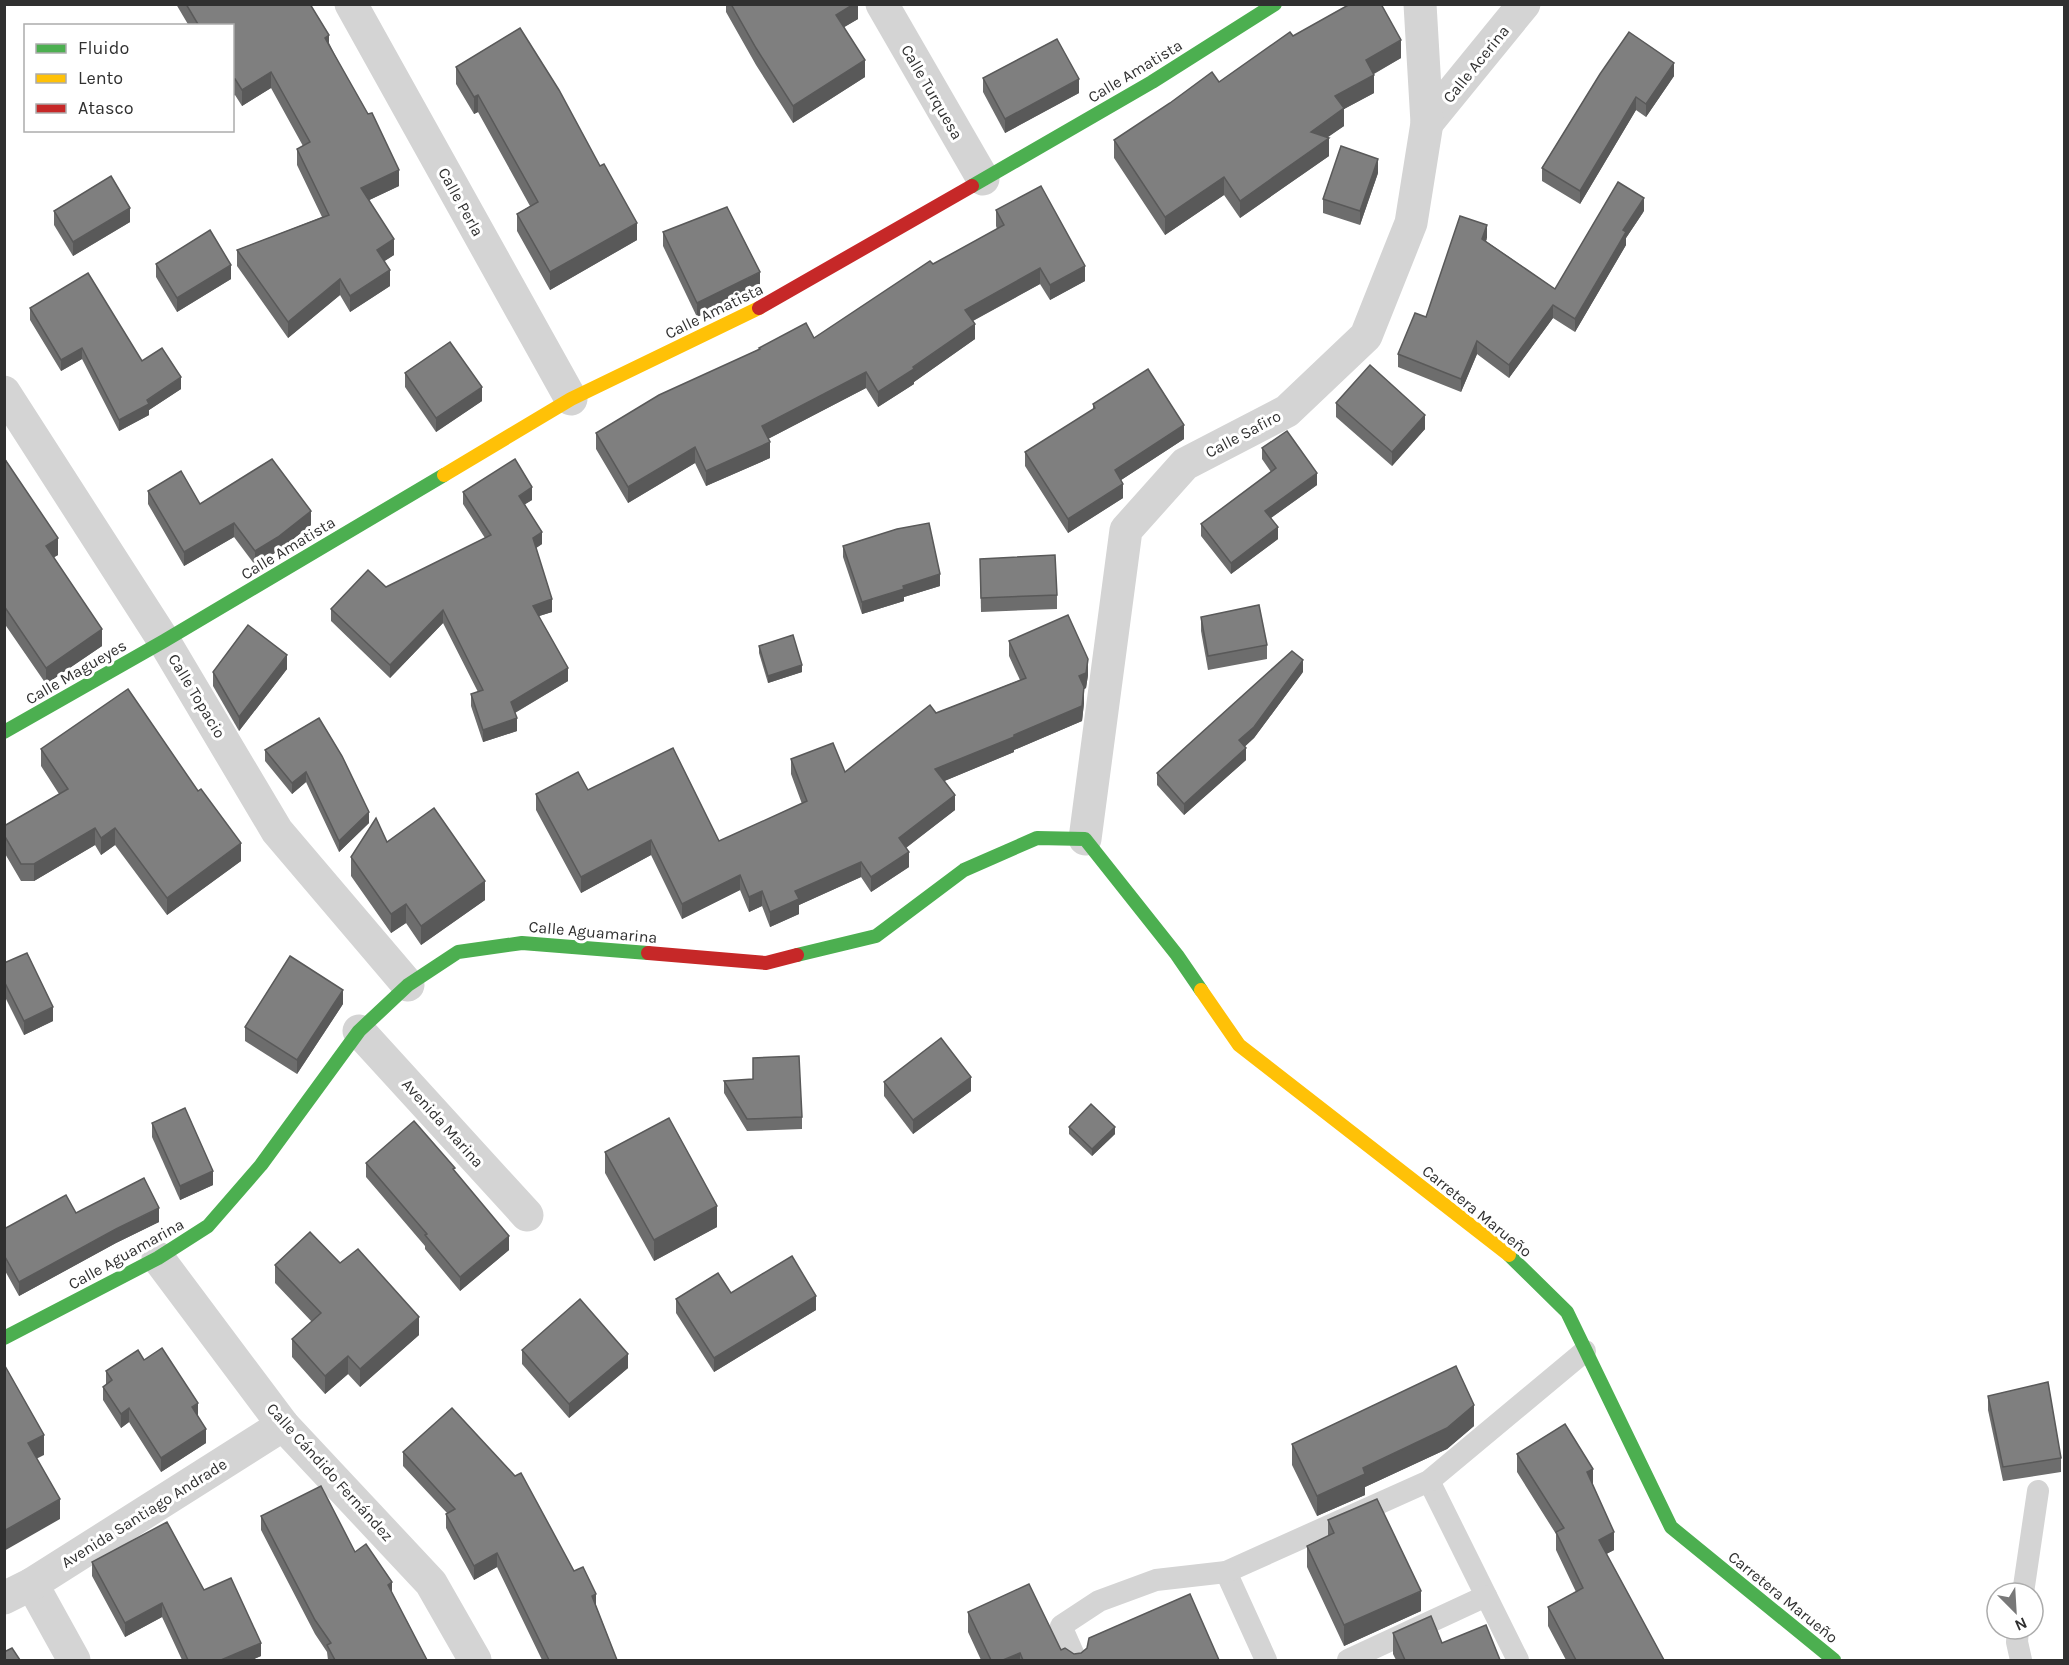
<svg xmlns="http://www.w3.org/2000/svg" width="2069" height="1665" viewBox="0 0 2069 1665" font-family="Karla,sans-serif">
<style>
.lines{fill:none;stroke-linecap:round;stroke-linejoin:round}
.lane{stroke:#d4d4d4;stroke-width:22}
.street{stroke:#d4d4d4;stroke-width:33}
.fast{stroke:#4caf50;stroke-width:14}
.slow{stroke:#ffc107;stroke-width:14}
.jam{stroke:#c62828;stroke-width:14}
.wall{fill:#6d6d6d}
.shaded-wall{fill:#595959}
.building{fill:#7f7f7f;stroke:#595959;stroke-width:1.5}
.labels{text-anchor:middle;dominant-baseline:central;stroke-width:6;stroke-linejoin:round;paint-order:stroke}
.street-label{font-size:16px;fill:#303030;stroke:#fff}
</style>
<rect width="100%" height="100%" fill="#fff"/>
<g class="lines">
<g class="lane">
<polyline points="1429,1481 1518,1660"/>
<polyline points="1226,1572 1266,1660"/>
<polyline points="2023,1593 2038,1491"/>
<polyline points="2018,1629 2017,1642 2021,1660"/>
<polyline points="1076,1660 1061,1626 1099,1601 1156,1580 1226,1572 1429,1481 1585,1351"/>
<polyline points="1348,1660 1486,1596"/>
</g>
<g class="street">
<polyline points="351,4 571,399"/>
<polyline points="882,4 983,179"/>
<polyline points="1427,123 1524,4"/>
<polyline points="4,392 164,641 277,831 408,985"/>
<polyline points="1085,839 1126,530 1185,464 1287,411 1366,336 1411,223 1427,123 1420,4"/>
<polyline points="359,1031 527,1215"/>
<polyline points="158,1258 283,1425 431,1583 475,1660"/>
<polyline points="32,1584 74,1660"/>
<polyline points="4,1598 32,1584 283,1425"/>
</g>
<g class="fast">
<polyline points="972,186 1152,82 1275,4"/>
<polyline points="4,732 164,641 444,475"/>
<polyline points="797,955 876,936 964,870 1037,838 1085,839 1177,955 1201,990"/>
<polyline points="1509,1255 1567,1312 1671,1527 1834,1660"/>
<polyline points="4,1338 158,1258 208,1226 261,1165 359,1031 408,985 458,952 522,943 648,953"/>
</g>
<g class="slow">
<polyline points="444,475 571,399 759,308"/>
<polyline points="1201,990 1239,1045 1509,1255"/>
</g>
<g class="jam">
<polyline points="759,308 972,186"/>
<polyline points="648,953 766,963 797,955"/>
</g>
</g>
<g class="wall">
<polygon points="176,4 310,4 399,186 369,200 394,255 384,261 390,286 350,312 340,295 288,338 237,266 237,250 322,217 297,165 297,149 303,146 271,88 242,106 235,95 232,96 232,26 189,26"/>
<polygon points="726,4 858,4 858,19 844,27 865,77 793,123 756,65 726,12"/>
<polygon points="1293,36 1401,58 1374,74 1374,93 1344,109 1344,126 1327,137 1329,156 1240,218 1224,195 1165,235 1114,158 1114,140 1219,82"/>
<polygon points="456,67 637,240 550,290 517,231 517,214 530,206 478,112 474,114 456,84"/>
<polygon points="1600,74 1674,76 1646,117 1636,110 1580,204 1542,181 1542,168"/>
<polygon points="983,78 1079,93 1005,133 983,92"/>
<polygon points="1378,173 1360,225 1323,213 1323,199"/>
<polygon points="996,210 1085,281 1050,300 1040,284 973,321 975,339 914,382 914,384 878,407 866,388 768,439 770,458 706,486 695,463 628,503 596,449 596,433 759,349 759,348 814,338 933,264 997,229 996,226"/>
<polygon points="54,211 130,222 73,256 54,225"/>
<polygon points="1644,211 1626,238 1626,245 1575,332 1553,318 1509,378 1477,354 1461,392 1398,367 1398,354 1487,238 1486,241 1555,289"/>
<polygon points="663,232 760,286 697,317 663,246"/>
<polygon points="156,264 231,279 177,312 156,277"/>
<polygon points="30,308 142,361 181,389 149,410 149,415 119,431 82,359 61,371 30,320"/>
<polygon points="405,373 482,401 436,432 405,387"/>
<polygon points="1336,403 1425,429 1392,466 1336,417"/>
<polygon points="1093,404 1184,439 1121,480 1123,498 1068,533 1025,466 1025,452 1093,410"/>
<polygon points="1262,448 1317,485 1271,518 1278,539 1231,574 1201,536 1201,524 1271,472 1262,459"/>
<polygon points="4,452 6,460 58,555 54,557 102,646 46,684 4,623"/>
<polygon points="148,491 200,504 311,525 278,551 255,565 234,537 184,566 148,504"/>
<polygon points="463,492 532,500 525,504 542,544 536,548 552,612 539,616 568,681 515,713 517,731 483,742 471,706 471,694 478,692 443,623 390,678 331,621 331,609 386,587 485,538 463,504"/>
<polygon points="843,546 940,586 904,597 904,601 862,614 843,557"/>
<polygon points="980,559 1057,595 1057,609 981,612"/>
<polygon points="1201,617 1267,645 1267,659 1208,670 1201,631"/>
<polygon points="1009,641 1088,675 1086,688 1084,689 1084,703 1082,721 1014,750 1014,752 944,781 955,810 906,848 909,867 871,892 861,877 799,905 799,914 770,927 762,906 749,912 740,890 682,919 651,855 581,893 536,810 536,794 588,790 719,841 802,804 791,774 791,759 845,772 936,713 1020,680 1009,656"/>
<polygon points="759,646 802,672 768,683 759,653"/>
<polygon points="287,669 239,731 213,686 213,672"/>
<polygon points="1303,672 1254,738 1244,747 1246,760 1184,815 1157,785 1157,773"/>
<polygon points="319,718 369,823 339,852 306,782 292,794 265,761 265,750"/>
<polygon points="41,749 241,861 167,915 115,845 101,855 95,845 34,881 21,881 4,852 4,826 59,794 41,766"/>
<polygon points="387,842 485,900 421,945 406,923 391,933 351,876 351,857"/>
<polygon points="4,963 53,1021 24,1035 4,995"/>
<polygon points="343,1004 297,1074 245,1041 245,1027"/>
<polygon points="753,1058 802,1117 802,1129 747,1131 724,1093 724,1081 753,1079"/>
<polygon points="884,1082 971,1091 913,1134 884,1096"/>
<polygon points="152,1123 213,1185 180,1200 152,1137"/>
<polygon points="1069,1127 1115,1134 1092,1156 1069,1134"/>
<polygon points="605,1152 717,1227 654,1261 605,1173"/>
<polygon points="366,1163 455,1172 509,1250 460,1291 425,1249 425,1246 366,1177"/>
<polygon points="76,1213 159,1222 116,1243 19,1296 4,1269 4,1229"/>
<polygon points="340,1263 419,1335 360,1387 348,1374 325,1394 292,1357 292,1339 312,1322 275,1283 275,1265"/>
<polygon points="731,1293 816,1310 714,1372 676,1313 676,1299"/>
<polygon points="522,1350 628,1368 569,1418 522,1364"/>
<polygon points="144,1360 198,1417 206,1443 161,1472 129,1422 121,1428 103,1400 103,1387 106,1385 106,1371"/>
<polygon points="1988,1396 2061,1458 2061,1472 2003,1481 1988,1410"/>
<polygon points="1474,1426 1447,1449 1365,1487 1365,1495 1317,1516 1292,1465 1292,1444"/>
<polygon points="403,1452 574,1571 596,1606 617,1660 542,1660 497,1567 474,1580 446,1528 446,1514 447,1513 403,1466"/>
<polygon points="1517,1454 1593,1485 1614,1550 1606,1554 1664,1660 1566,1660 1548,1626 1548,1607 1576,1592 1556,1550 1556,1534 1517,1472"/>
<polygon points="261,1516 392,1593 427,1660 328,1660 327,1652 315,1634 261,1530"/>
<polygon points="1328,1520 1421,1611 1344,1646 1307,1567 1307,1546 1328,1536"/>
<polygon points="92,1562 204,1590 261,1656 252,1660 182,1660 162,1617 125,1637 92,1576"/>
<polygon points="968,1612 1074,1654 1219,1660 981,1660 968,1632"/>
<polygon points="1393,1633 1442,1643 1500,1660 1396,1660 1393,1654"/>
</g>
<g class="shaded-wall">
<polygon points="854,4 858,4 858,19 836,32 836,15"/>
<polygon points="329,35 329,51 325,38"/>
<polygon points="1401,40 1401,58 1366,78 1366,60"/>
<polygon points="865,60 865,77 793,123 793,106"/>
<polygon points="1674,63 1674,76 1646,117 1646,104"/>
<polygon points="271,72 271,88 242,106 242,90"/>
<polygon points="1374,75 1374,93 1344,109 1344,126 1311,149 1311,132 1335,96"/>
<polygon points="235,79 235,95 232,96 232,80"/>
<polygon points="1079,79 1079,93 1005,133 1005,119"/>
<polygon points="478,95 478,112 474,114 474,97"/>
<polygon points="1636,97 1636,110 1580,204 1580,191"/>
<polygon points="1329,138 1329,156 1240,218 1240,201"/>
<polygon points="1378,159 1378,173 1360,225 1360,211"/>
<polygon points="399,170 399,186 361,204 361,188"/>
<polygon points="1224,177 1224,195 1165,235 1165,217"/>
<polygon points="1644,198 1644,211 1626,238 1626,245 1575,332 1575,319 1623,230"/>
<polygon points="130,208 130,222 73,256 73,242"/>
<polygon points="637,223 637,240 550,290 550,272"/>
<polygon points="1487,225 1487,238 1482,252 1482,239"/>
<polygon points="394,239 394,255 377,266 377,250"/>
<polygon points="231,265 231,279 177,312 177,298"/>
<polygon points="1085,266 1085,281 1050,300 1050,285"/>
<polygon points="1040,268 1040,284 965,325 965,310"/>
<polygon points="390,270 390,286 350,312 350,296"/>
<polygon points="760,272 760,286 697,317 697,303"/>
<polygon points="340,279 340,295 288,338 288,322"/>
<polygon points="1553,305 1553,318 1509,378 1509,365"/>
<polygon points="975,324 975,339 914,382 914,384 878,407 878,392"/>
<polygon points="1477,341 1477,354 1461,392 1461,379"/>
<polygon points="82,348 82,359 61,371 61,360"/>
<polygon points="866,372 866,388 762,442 762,426"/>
<polygon points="181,377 181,389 149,410 149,415 119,431 119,420"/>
<polygon points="482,387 482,401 436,432 436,418"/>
<polygon points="1425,415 1425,429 1392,466 1392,452"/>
<polygon points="1184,425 1184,439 1115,484 1115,470"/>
<polygon points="770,442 770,458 706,486 706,471"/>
<polygon points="695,447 695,463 628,503 628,487"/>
<polygon points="1317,473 1317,485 1265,522 1265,511"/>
<polygon points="1123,484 1123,498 1068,533 1068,519"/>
<polygon points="532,487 532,500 519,508 519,496"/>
<polygon points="311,511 311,525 278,551 255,565 255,551"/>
<polygon points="234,523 234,537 184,566 184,552"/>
<polygon points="1278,527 1278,539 1231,574 1231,563"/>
<polygon points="542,532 542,544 533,550 533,538"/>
<polygon points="58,538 58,555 46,562 46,546"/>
<polygon points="940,574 940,586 904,597 904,601 862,614 862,602 903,586"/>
<polygon points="552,599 552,612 533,618 533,606"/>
<polygon points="443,610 443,623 390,678 390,665"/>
<polygon points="102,629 102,646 46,684 46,668"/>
<polygon points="287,655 287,669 239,731 239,717"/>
<polygon points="1088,659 1088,675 1086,688 1084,689 1084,703 1082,721 1014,750 1014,752 935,785 935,769 1014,735 1079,676"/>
<polygon points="1303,660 1303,672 1254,738 1239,752 1239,740"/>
<polygon points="802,665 802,672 768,683 768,676"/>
<polygon points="568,668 568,681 511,715 511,702"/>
<polygon points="517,718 517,731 483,742 483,730"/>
<polygon points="1246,748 1246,760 1184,815 1184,804"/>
<polygon points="306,772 306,782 292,794 292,783"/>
<polygon points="955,795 955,810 899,853 899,838"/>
<polygon points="369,812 369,823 339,852 339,841"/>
<polygon points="95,828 95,845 34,881 34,864"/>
<polygon points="115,828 115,845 101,855 101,838"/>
<polygon points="651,840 651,855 581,893 581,877"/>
<polygon points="241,843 241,861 167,915 167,898"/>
<polygon points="909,852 909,867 871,892 871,877"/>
<polygon points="861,862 861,877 799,905 799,914 770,927 770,912 795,891"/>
<polygon points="740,875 740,890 682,919 682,904"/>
<polygon points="485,881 485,900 421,945 421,926"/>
<polygon points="762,891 762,906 749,912 749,897"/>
<polygon points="406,904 406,923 391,933 391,914"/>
<polygon points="343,990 343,1004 297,1074 297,1060"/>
<polygon points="53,1007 53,1021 24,1035 24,1021"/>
<polygon points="971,1077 971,1091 913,1134 913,1120"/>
<polygon points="1115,1127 1115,1134 1092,1156 1092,1149"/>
<polygon points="213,1171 213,1185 180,1200 180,1186"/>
<polygon points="717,1206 717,1227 654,1261 654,1240"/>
<polygon points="159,1208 159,1222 116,1243 19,1296 19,1282 116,1229"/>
<polygon points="509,1236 509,1250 460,1291 460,1277"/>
<polygon points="816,1296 816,1310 714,1372 714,1358"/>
<polygon points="419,1317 419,1335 360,1387 360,1369"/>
<polygon points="628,1354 628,1368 569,1418 569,1404"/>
<polygon points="348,1356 348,1374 325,1394 325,1376"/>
<polygon points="198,1403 198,1417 192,1407"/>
<polygon points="1474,1405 1474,1426 1447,1449 1365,1487 1365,1495 1317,1516 1317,1496 1363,1468"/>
<polygon points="129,1408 129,1422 121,1428 121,1414"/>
<polygon points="206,1429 206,1443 161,1472 161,1458"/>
<polygon points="44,1435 44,1455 28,1463 28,1443"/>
<polygon points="1593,1469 1593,1487 1587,1472"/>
<polygon points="60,1499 60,1519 4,1551 4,1531"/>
<polygon points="1614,1532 1614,1550 1599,1558 1599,1540"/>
<polygon points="497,1553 497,1567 474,1580 474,1566"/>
<polygon points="392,1582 392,1596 388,1585"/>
<polygon points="1421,1591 1421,1611 1344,1646 1344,1625"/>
<polygon points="596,1594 596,1608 592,1596"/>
<polygon points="162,1603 162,1617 125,1637 125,1623"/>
<polygon points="261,1643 261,1656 252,1660 221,1660"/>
<polygon points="1020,1653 1020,1660 1003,1660"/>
</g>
<g class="building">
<polygon points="186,4 310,4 329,35 325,38 368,114 372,113 399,170 361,188 394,239 377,250 390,270 350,296 340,279 288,322 237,250 329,215 297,149 310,142 271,72 242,90 235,79 232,80 232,26 199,26"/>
<polygon points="731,4 854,4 836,15 865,60 793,106 756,48"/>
<polygon points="1350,4 1381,4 1401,40 1366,60 1374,75 1335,96 1344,108 1311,132 1329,138 1240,201 1224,177 1165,217 1114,140 1170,103 1212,72 1219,82 1290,32 1293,36"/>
<polygon points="520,28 559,90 600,166 604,164 637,223 550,272 517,214 538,202 478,95 474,97 456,67"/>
<polygon points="1629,32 1674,63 1646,104 1636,97 1580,191 1542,168 1600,74"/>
<polygon points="1057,39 1079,79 1005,119 983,78"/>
<polygon points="1341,146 1378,159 1360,211 1323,199"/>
<polygon points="111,176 130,208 73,242 54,211"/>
<polygon points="1618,182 1644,198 1623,230 1626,232 1575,319 1553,305 1509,365 1477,341 1461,379 1398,354 1415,313 1426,317 1460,216 1487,225 1482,239 1555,289"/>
<polygon points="1041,186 1085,266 1050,285 1040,268 965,310 975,324 913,367 914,369 878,392 866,372 762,426 770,442 706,471 695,447 628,487 596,433 659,395 760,349 759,348 806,323 814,338 930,261 933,264 1004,225 996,210"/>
<polygon points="727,207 760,272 697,303 663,232"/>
<polygon points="210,230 231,265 177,298 156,264"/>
<polygon points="88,273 142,361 162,348 181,377 147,400 149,404 119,420 82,348 61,360 30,308"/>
<polygon points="450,342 482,387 436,418 405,373"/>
<polygon points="1370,365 1425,415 1392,452 1336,403"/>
<polygon points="1148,369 1184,425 1115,470 1123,484 1068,519 1025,452 1095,408 1093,404"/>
<polygon points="1287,431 1317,473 1265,511 1278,527 1231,563 1201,524 1276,468 1262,448"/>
<polygon points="4,458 58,538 46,546 102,629 46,668 4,606"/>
<polygon points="272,459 311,511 278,537 255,551 234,523 184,552 148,491 181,471 200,504"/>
<polygon points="515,459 532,487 519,496 542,532 533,538 552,599 533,606 568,668 511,702 517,718 483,730 471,694 483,690 443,610 390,665 331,609 368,570 386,587 491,535 463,492"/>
<polygon points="929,523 940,574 903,586 904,589 862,602 843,546 897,529"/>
<polygon points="1055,555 1057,595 981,598 980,559"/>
<polygon points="1259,605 1267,645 1208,656 1201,617"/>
<polygon points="1068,615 1088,659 1086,673 1079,676 1084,687 1082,706 1014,735 1014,737 935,769 955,795 899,838 909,852 871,877 861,862 795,891 799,899 770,912 762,891 749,897 740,875 682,904 651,840 581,877 536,794 578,772 588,790 673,748 719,841 807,801 791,759 833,743 845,772 930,705 936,713 1026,678 1009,641"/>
<polygon points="248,625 287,655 239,717 213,672"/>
<polygon points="793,635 802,665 768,676 759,646"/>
<polygon points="1292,651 1303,660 1254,727 1239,740 1246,748 1184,804 1157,773"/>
<polygon points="128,689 198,791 201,789 241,843 167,898 115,828 101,838 95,828 34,864 21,864 4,835 4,826 68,789 41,749"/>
<polygon points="319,718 342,756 369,812 339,841 306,772 292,783 265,750"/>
<polygon points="434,808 485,881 421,926 406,904 391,914 351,857 376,818 387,842"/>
<polygon points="27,953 53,1007 24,1021 4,981 4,963"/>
<polygon points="290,956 343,990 297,1060 245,1027"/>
<polygon points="941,1038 971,1077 913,1120 884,1082"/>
<polygon points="799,1056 802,1117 747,1119 724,1081 753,1079 753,1058"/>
<polygon points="1091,1104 1115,1127 1092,1149 1069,1127"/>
<polygon points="185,1108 213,1171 180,1186 152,1123"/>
<polygon points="669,1118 717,1206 654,1240 605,1152"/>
<polygon points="414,1121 455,1168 453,1169 509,1236 460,1277 425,1235 427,1234 366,1163"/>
<polygon points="144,1178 159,1208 116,1229 19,1282 4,1255 4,1229 66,1195 76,1213"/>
<polygon points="310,1232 340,1263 358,1249 419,1317 360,1369 348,1356 325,1376 292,1339 321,1313 275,1265"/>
<polygon points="792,1256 816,1296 714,1358 676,1299 718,1273 731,1293"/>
<polygon points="580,1299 628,1354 569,1404 522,1350"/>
<polygon points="162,1348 198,1403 192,1407 206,1429 161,1458 129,1408 121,1414 103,1387 112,1380 106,1371 138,1350 144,1360"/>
<polygon points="5,1366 44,1435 28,1443 60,1499 4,1531"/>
<polygon points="1456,1366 1474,1405 1447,1428 1363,1468 1365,1474 1317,1496 1292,1444"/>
<polygon points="2048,1382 2061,1458 2003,1467 1988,1396"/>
<polygon points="452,1408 515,1476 521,1473 574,1571 583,1567 596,1594 592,1596 617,1660 549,1660 497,1553 474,1566 446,1514 455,1509 403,1452"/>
<polygon points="1565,1424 1593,1469 1587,1472 1614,1532 1599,1540 1664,1660 1576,1660 1548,1607 1583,1588 1556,1532 1564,1528 1517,1454"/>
<polygon points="321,1486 355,1552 366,1544 392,1582 388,1585 427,1660 335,1660 327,1645 331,1643 315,1620 261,1516"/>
<polygon points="1377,1499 1421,1591 1344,1625 1307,1546 1334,1533 1328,1520"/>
<polygon points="167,1522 204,1590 231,1578 261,1643 221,1660 188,1660 162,1603 125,1623 92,1562"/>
<polygon points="1029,1584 1061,1650 1065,1648 1074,1654 1081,1653 1087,1648 1089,1638 1190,1594 1219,1660 1023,1660 1020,1653 1003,1660 991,1660 968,1612"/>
<polygon points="1431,1616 1442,1643 1486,1625 1500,1660 1405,1660 1393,1633"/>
<polygon points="12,1648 20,1660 4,1660 4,1652"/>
</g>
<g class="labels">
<g class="street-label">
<text transform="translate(1476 64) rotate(-51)">Calle Acerina</text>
<text transform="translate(1135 71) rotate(-31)">Calle Amatista</text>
<text transform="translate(932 92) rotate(60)">Calle Turquesa</text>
<text transform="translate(461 202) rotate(61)">Calle Perla</text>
<text transform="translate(714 311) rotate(-26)">Calle Amatista</text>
<text transform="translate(1243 434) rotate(-28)">Calle Safiro</text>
<text transform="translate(288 548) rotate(-31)">Calle Amatista</text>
<text transform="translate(76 672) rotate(-30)">Calle Magueyes</text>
<text transform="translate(197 696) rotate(59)">Calle Topacio</text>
<text transform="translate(593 932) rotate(5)">Calle Aguamarina</text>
<text transform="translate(443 1123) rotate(48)">Avenida Marina</text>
<text transform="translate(1477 1211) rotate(39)">Carretera Marueño</text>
<text transform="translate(126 1254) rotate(-29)">Calle Aguamarina</text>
<text transform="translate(330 1472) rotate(48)">Calle Cándido Fernández</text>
<text transform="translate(144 1513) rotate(-32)">Avenida Santiago Andrade</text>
<text transform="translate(1783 1597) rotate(39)">Carretera Marueño</text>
</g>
</g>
<rect width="2069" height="1665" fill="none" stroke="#303030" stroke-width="12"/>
<rect x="24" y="24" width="210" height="108" fill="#ffffff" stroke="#acacac" stroke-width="1.5"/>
<rect x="36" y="44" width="30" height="9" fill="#4caf50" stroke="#acacac" stroke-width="1.5"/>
<text x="78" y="54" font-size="18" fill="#303030">Fluido</text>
<rect x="36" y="74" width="30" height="9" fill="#ffc107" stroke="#acacac" stroke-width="1.5"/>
<text x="78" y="84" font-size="18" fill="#303030">Lento</text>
<rect x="36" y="104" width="30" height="9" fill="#c62828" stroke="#acacac" stroke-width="1.5"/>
<text x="78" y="114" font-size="18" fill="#303030">Atasco</text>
<g transform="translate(2015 1611) rotate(156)"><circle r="28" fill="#ffffff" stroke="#acacac" stroke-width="1.5"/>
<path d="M0-4.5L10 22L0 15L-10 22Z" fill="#787878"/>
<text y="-9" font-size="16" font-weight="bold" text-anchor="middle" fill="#303030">N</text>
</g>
</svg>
